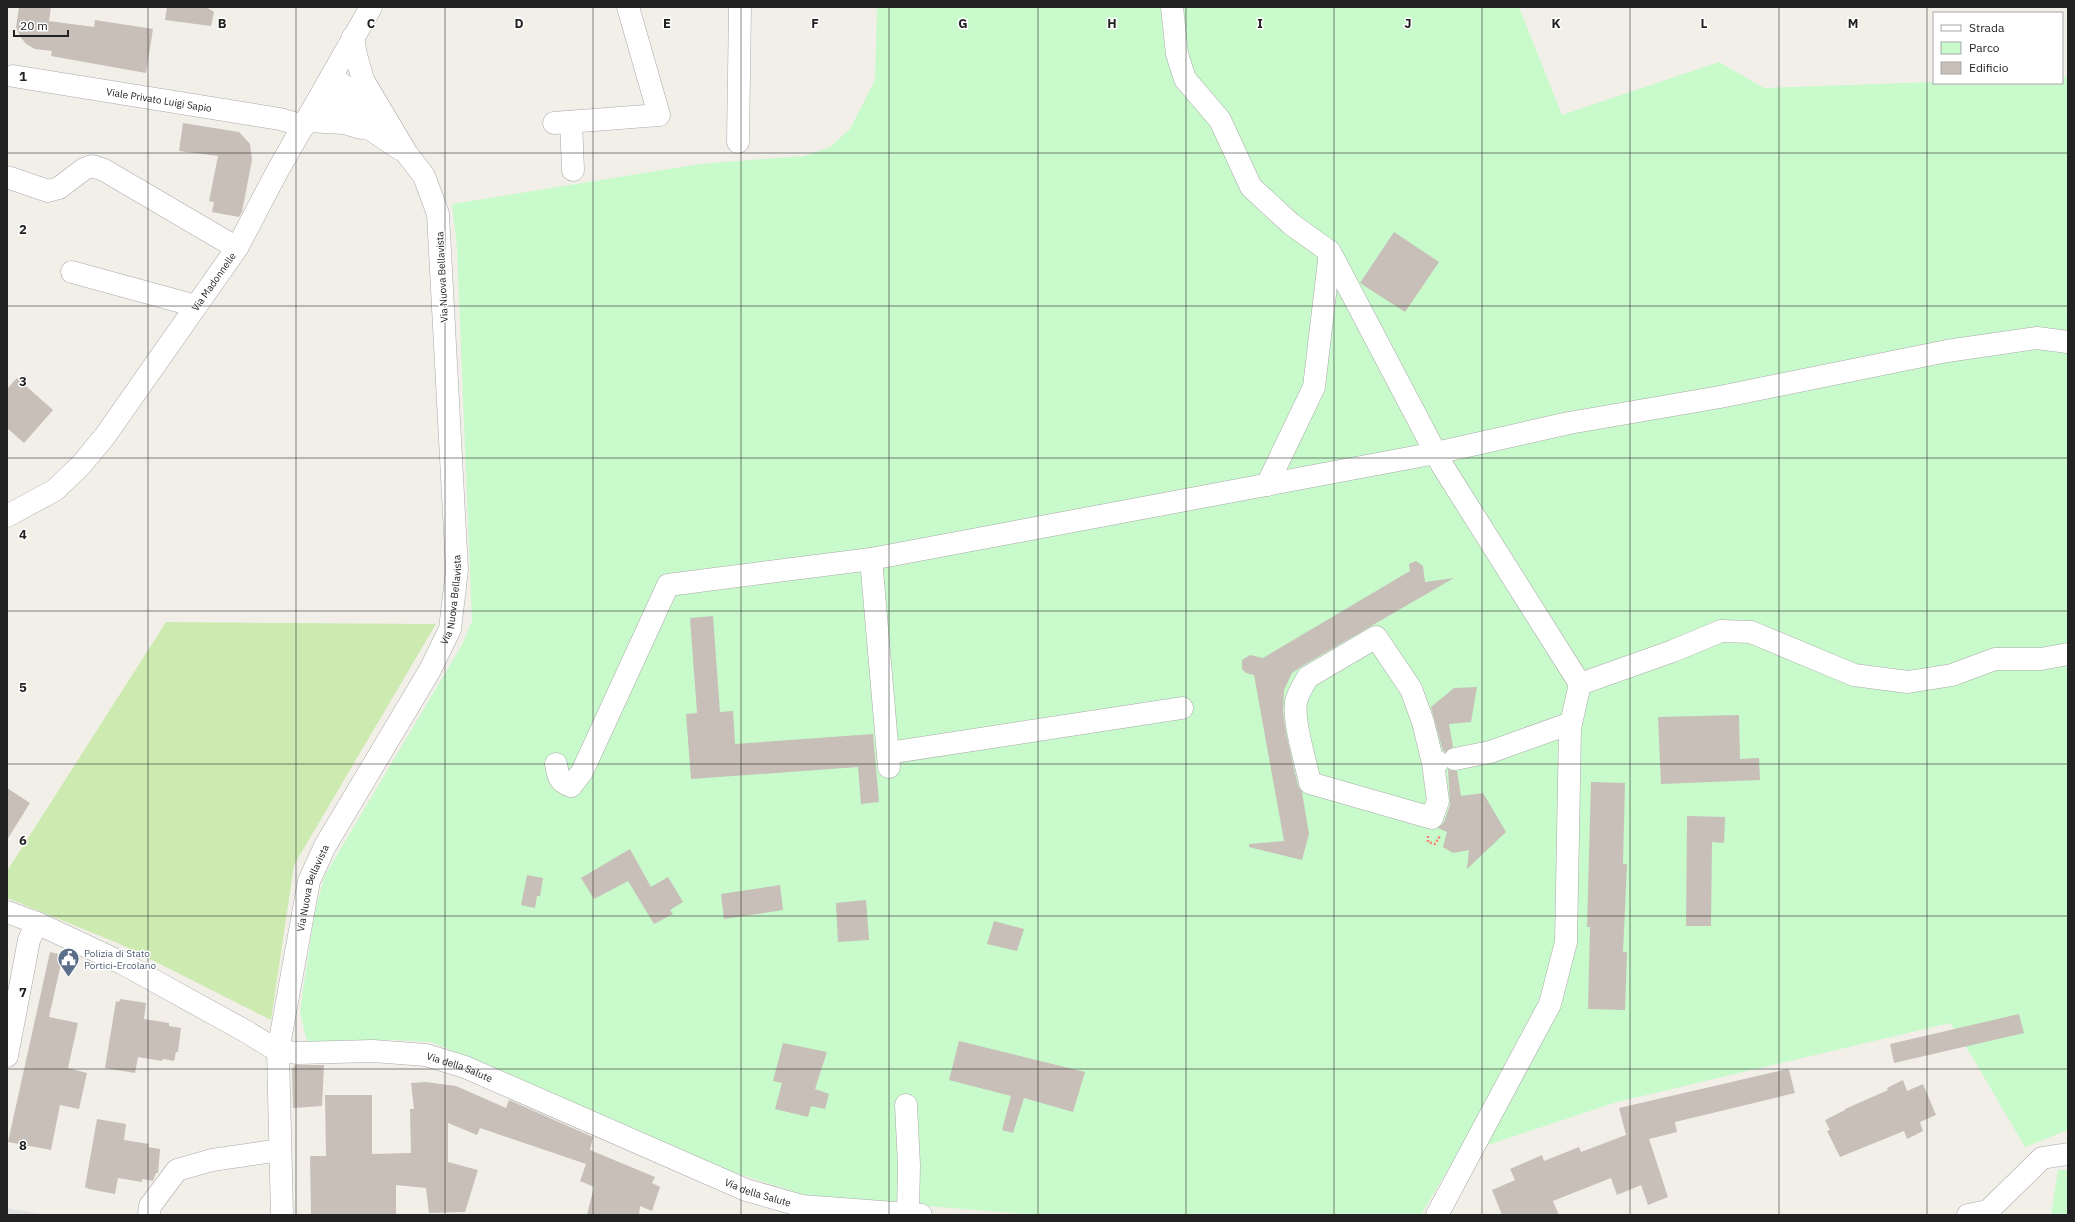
<svg xmlns="http://www.w3.org/2000/svg" width="2075" height="1222" viewBox="0 0 2075 1222" font-family="'IBM Plex Sans',sans-serif">
<style>
.grass{fill:#cdebb0}
.park{fill:#c8facc}
.parking{fill:#e2e2e2}
.building{fill:#c7bfb8}
.lines{fill:none;stroke-linecap:round;stroke-linejoin:round}
.minor-casing{stroke:#a9a9a9;stroke-width:23}
.path{stroke:#fa8072;stroke-width:2.5;stroke-dasharray:2 2;stroke-linecap:butt}
.minor{stroke:#fff;stroke-width:22}
.grid{fill:none;stroke:#222;stroke-width:1;stroke-opacity:0.55}
.labels{text-anchor:middle;dominant-baseline:central;stroke-width:3;stroke-linejoin:round;paint-order:stroke}
.street-label{font-size:10px;fill:#222;stroke:#fff}
.service-label{font-size:10px;fill:#4e5e75;stroke:#fff;text-anchor:start}
.grid-label{font-size:13px;text-anchor:middle;font-weight:bold;fill:#222;stroke:#fff;stroke-width:3;stroke-linejoin:round;paint-order:stroke}
</style>
<rect width="100%" height="100%" fill="#f2efe9"/>
<polygon class="grass" points="166,622 436,624 294,865 271,1020 120,944 7,898 7,871"/>
<g class="park">
<polygon points="877,7 1519,7 1562,115 1719,62 1764,88 1934,82 2062,83 2062,77 2068,76 2068,1130 2025,1147 1971,1055 1950,1023 1617,1102 1488,1145 1468,1136 1421,1215 1037,1215 808,1196 702,1162 494,1068 431,1042 390,1040 313,1047 306,1038 300,1011 315,910 325,875 462,645 472,621 457,248 452,204 700,164 804,156 830,147 850,129 875,80"/>
<polygon points="2058,1170 2068,1170 2068,1215 2051,1215"/>
</g>
<polygon class="parking" points="7,1208 48,1215 7,1215"/>
<g class="building">
<polygon points="19,7 51,7 49,21 94,27 95,20 153,29 146,73 51,56 52,51 35,49 26,44 20,36 16,27"/>
<polygon points="167,7 206,7 214,12 211,26 165,20"/>
<polygon points="183,123 239,132 250,144 252,160 242,212 239,217 212,212 214,202 209,201 218,156 179,151"/>
<polygon points="1394,232 1439,262 1405,312 1360,283"/>
<polygon points="17,378 53,410 24,443 7,428 7,389"/>
<polygon points="1416,561 1423,566 1425,582 1454,578 1302,666 1292,673 1284,690 1283,712 1286,733 1298,786 1302,792 1309,834 1302,860 1249,847 1249,844 1284,841 1254,675 1246,673 1242,669 1242,660 1250,655 1263,658 1410,571 1409,564"/>
<polygon points="713,616 720,712 733,711 735,744 873,734 879,802 861,804 858,767 691,779 686,714 697,713 690,618"/>
<polygon points="1477,687 1471,722 1449,724 1453,747 1445,752 1443,751 1431,707 1454,688"/>
<polygon points="1739,715 1740,759 1759,758 1760,780 1661,784 1658,717"/>
<polygon points="1448,769 1457,771 1461,796 1483,793 1506,832 1467,869 1469,850 1453,853 1443,847 1447,832 1438,828 1444,822 1450,805"/>
<polygon points="1591,782 1625,783 1623,864 1627,864 1623,952 1627,952 1625,1010 1588,1009 1590,927 1587,927"/>
<polygon points="7,788 30,803 7,840"/>
<polygon points="1687,816 1725,817 1724,843 1712,842 1711,926 1686,926"/>
<polygon points="630,849 651,887 668,877 683,902 670,910 673,914 654,924 628,881 594,899 581,878"/>
<polygon points="527,875 543,878 540,896 537,896 535,908 521,905"/>
<polygon points="780,885 783,910 724,919 721,894"/>
<polygon points="866,900 869,940 838,942 836,903"/>
<polygon points="994,921 1024,929 1017,951 987,944"/>
<polygon points="50,952 63,955 49,1017 78,1023 68,1068 87,1073 79,1109 60,1105 51,1150 8,1142"/>
<polygon points="120,999 146,1003 144,1019 169,1023 169,1026 181,1028 178,1052 176,1052 174,1061 163,1059 162,1061 138,1057 135,1073 105,1068 116,1001 119,1002"/>
<polygon points="2019,1014 2024,1033 1894,1063 1890,1044"/>
<polygon points="959,1041 1085,1072 1073,1112 1024,1098 1013,1133 1002,1130 1011,1096 949,1080"/>
<polygon points="783,1043 827,1052 815,1089 829,1094 825,1109 811,1106 808,1117 775,1109 782,1083 773,1081"/>
<polygon points="295,1065 324,1065 322,1106 293,1108 292,1069"/>
<polygon points="1787,1069 1789,1070 1795,1093 1675,1122 1677,1132 1649,1139 1668,1197 1648,1205 1641,1185 1617,1195 1611,1178 1553,1201 1559,1215 1502,1215 1492,1190 1515,1180 1510,1169 1542,1155 1544,1161 1579,1147 1581,1152 1626,1135 1619,1108"/>
<polygon points="1903,1080 1907,1091 1923,1084 1936,1115 1920,1122 1923,1131 1907,1139 1904,1131 1840,1157 1827,1131 1830,1130 1825,1120 1845,1110 1845,1109 1888,1090 1887,1088"/>
<polygon points="426,1082 456,1086 506,1108 509,1100 593,1137 590,1150 655,1177 652,1183 660,1187 652,1211 640,1206 639,1215 587,1215 594,1187 580,1181 586,1164 480,1128 477,1135 448,1123 448,1162 478,1170 465,1212 429,1213 426,1188 396,1185 396,1215 311,1215 310,1156 326,1156 325,1095 372,1095 372,1154 411,1153 410,1109 414,1109 411,1083"/>
<polygon points="97,1119 126,1124 124,1140 149,1144 148,1147 160,1149 158,1173 156,1173 153,1181 142,1179 142,1182 118,1178 115,1194 89,1189 85,1187"/>
</g>
<g class="lines">
<defs>
<g id="minor">
<polyline points="1172,7 1177,54 1185,79 1220,120 1251,187 1291,224 1330,252 1442,465 1580,684 1570,728 1566,942 1550,1004 1437,1215"/>
<path id="s1" d="M13,76L280,119L304,126"/>
<polyline points="332,76 375,112"/>
<polyline points="321,96 400,149"/>
<polyline points="307,121 344,123 361,128"/>
<polyline points="571,122 573,170"/>
<polyline points="554,123 659,115 628,7"/>
<polyline points="738,142 740,7"/>
<polyline points="7,177 48,191 59,188 84,169 92,166 104,170 237,248"/>
<polyline points="72,272 196,306"/>
<polyline points="1267,485 1314,387 1330,252"/>
<path id="s2" d="M7,516L55,490L81,465L105,436L237,248L278,170L371,7"/>
<polyline points="871,559 889,767"/>
<polyline points="1580,684 1673,651 1721,631 1751,632 1854,675 1908,682 1952,675 1995,659 2041,659 2068,654"/>
<polyline points="888,753 1182,708"/>
<polyline points="1455,759 1490,752 1571,723"/>
<path d="M1433,763L1438,801L1432,818L1310,783C1306,762 1293,723 1296,702C1298,693 1303,685 1308,677L1376,637L1411,689L1423,722L1433,763L1438,762"/>
<path d="M556,764C558,776 559,782 571,786L582,772L668,585L871,559L1436,453L1569,423L1720,397L1947,351L2037,338L2068,342"/>
<path id="s3" d="M7,912L37,923L122,963L247,1032L278,1051L298,1053L373,1051L426,1055L465,1067L746,1190L802,1206L921,1215"/>
<polyline points="7,1056 29,940 37,923"/>
<polyline points="906,1105 909,1165 908,1214"/>
<polyline points="149,1215 150,1206 177,1170 212,1160 280,1150"/>
<path id="s4" d="M282,1215L278,1051L309,881L325,846L430,670L450,629L457,570L438,214L424,176L407,154L363,80L356,55L353,37"/>
<polyline points="1968,1215 1988,1211 2042,1158 2068,1154"/>
</g>
</defs>
<use href="#minor" class="minor-casing"/>
<polyline class="path" points="1428,836 1428,842 1435,844 1440,836"/>
<use href="#minor" class="minor"/>
</g>
<path class="grid" d="M148,7V1215M296,7V1215M445,7V1215M593,7V1215M741,7V1215M889,7V1215M1038,7V1215M1186,7V1215M1334,7V1215M1482,7V1215M1630,7V1215M1779,7V1215M1927,7V1215M7,153H2068M7,306H2068M7,458H2068M7,611H2068M7,764H2068M7,916H2068M7,1069H2068"/>
<defs>
<symbol id="civic-pin" viewBox="-11 -11 22 30"><path d="M0 17L-7.5 6A9.5 9.5 0 1 1 7.5 6Z" fill="#5c6f8a" stroke="#fff"/><path d="M-.6-6.5H3V-4.5H.6V-3L4-1V1h2V6H-6V1h2V-1L-.6-3ZM-1.2 2.5V6h2.4V2.5Z" fill="#fff"/></symbol>
</defs>
<g fill-rule="evenodd">
<use href="#civic-pin" x="56" y="946" width="25" height="34"/>
</g>
<g class="labels">
<g class="street-label">
<text stroke="none"><textPath href="#s1" startOffset="148">Viale Privato Luigi Sapio</textPath></text>
<text transform="translate(442 277) rotate(-93)">Via Nuova Bellavista</text>
<text stroke="none"><textPath href="#s2" startOffset="317">Via Madonnelle</textPath></text>
<text stroke="none"><textPath href="#s4" startOffset="655">Via Nuova Bellavista</textPath></text>
<text stroke="none"><textPath href="#s4" startOffset="331">Via Nuova Bellavista</textPath></text>
<text stroke="none"><textPath href="#s3" startOffset="489">Via della Salute</textPath></text>
<text stroke="none"><textPath href="#s3" startOffset="813">Via della Salute</textPath></text>
</g>
<g class="service-label">
<text x="84" y="953">Polizia di Stato<tspan x="84" dy="12">Portici-Ercolano</tspan></text>
</g>
</g>
<g class="grid-label">
<text x="222" y="28">B</text>
<text x="371" y="28">C</text>
<text x="519" y="28">D</text>
<text x="667" y="28">E</text>
<text x="815" y="28">F</text>
<text x="963" y="28">G</text>
<text x="1112" y="28">H</text>
<text x="1260" y="28">I</text>
<text x="1408" y="28">J</text>
<text x="1556" y="28">K</text>
<text x="1704" y="28">L</text>
<text x="1853" y="28">M</text>
<text x="23" y="81">1</text>
<text x="23" y="234">2</text>
<text x="23" y="386">3</text>
<text x="23" y="539">4</text>
<text x="23" y="692">5</text>
<text x="23" y="845">6</text>
<text x="23" y="997">7</text>
<text x="23" y="1150">8</text>
</g>
<rect width="2075" height="1222" fill="none" stroke="#222222" stroke-width="16"/>
<rect x="1933" y="12" width="130" height="72" fill="#ffffff" stroke="#a7a7a7"/>
<rect x="1941" y="25" width="20" height="6" fill="#ffffff" stroke="#a7a7a7"/>
<text x="1969" y="32" font-size="12" fill="#222222">Strada</text>
<rect x="1941" y="42" width="20" height="12" fill="#c8facc" stroke="#a7a7a7"/>
<text x="1969" y="52" font-size="12" fill="#222222">Parco</text>
<rect x="1941" y="62" width="20" height="12" fill="#c7bfb8" stroke="#a7a7a7"/>
<text x="1969" y="72" font-size="12" fill="#222222">Edificio</text>
<path d="M14 30v6h54v-6" fill="none" stroke="#222222" stroke-width="2"/>
<text x="20" y="30" font-size="12" fill="#222222" stroke="#ffffff" stroke-width="3" paint-order="stroke">20 m</text>
</svg>
